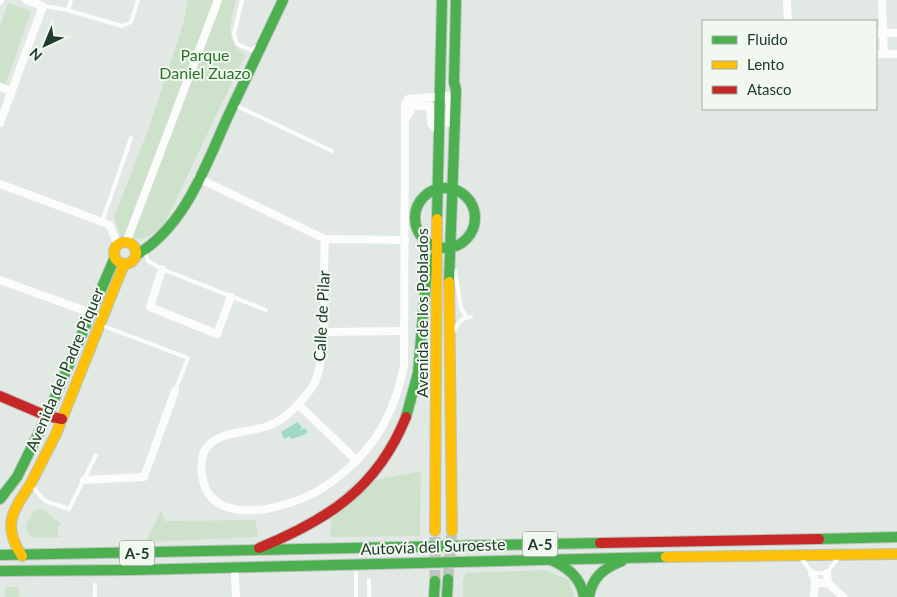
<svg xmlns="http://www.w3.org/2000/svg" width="897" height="597" viewBox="0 0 897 597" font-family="Lato,sans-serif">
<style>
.green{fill:#cee2cb}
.water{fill:#a1d9c9}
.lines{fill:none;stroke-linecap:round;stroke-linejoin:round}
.primary-tunnel{stroke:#bbc6be;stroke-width:11;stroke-dasharray:11 5.5;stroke-linecap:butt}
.fast-casing{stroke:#bbc5bd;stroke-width:12}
.slow-casing{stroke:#bbc5bd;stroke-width:12}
.jam-casing{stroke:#bbc5bd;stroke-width:12}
.lane{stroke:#fbfcfb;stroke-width:4}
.street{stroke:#fbfcfb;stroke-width:8}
.fast{stroke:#4caf50;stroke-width:10}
.slow{stroke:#ffc107;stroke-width:10}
.jam{stroke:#c62828;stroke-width:10}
.labels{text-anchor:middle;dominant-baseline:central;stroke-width:4;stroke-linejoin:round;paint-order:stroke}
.shield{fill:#f0f8f0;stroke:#5e7464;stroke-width:1}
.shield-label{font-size:15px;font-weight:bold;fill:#203c28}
.park-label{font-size:16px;fill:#2c7329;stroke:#f0f8f0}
.street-label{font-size:16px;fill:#203c28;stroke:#f0f8f0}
</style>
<rect width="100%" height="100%" fill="#e2e8e3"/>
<g class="green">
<path d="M188,0H236C231,24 223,38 245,55L163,227C146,239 141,242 120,236L114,217L150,125L184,21Z"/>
<polygon points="8,3 31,11 6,84 0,82 0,27"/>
<polygon points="421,471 420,536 330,537 332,515 375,480"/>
<polygon points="41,508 62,525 58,526 58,535 62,537 32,538 27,532 26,524 35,510"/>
<polygon points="161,511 165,521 255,520 258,537 146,542"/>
<polygon points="545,570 569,580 574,597 463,597 463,580 466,573"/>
<rect x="5" y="587" width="14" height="10"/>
</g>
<polygon class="water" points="298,422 302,428 299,431 305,428 308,432 304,435 291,439 290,436 284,439 281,432"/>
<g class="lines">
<g class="primary-tunnel">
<polyline points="448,579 452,531"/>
<polyline points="435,581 435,531"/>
</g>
<defs>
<g id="fast">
<circle cx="445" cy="218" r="30"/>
<polyline points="437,219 442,0"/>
<path d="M136,255C186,226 206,164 229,114C247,76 265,38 283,0"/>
<polyline points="449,282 456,90 454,82 456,0"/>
<polyline points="47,416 115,257"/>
<polyline points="406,417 418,373 427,270 436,255"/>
<polyline points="0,499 17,477 47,416"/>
<polyline points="819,539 897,537"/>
<polyline points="0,555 600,543"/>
<path d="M549,559C567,567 581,577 584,597"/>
<polyline points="0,571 133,570 666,557"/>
<polyline points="434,597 435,581"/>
<polyline points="447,597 448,579"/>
<path d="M589,597C592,577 604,568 622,561"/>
</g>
<g id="slow">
<circle cx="125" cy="253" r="11"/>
<polyline points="449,282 452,531"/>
<polyline points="30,485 56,434 124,264"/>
<polyline points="435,531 437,219"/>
<path d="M22,556C2,526 12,512 30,485"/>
<polyline points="666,557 897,554"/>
</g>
<g id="jam">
<polyline points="0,396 47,416 62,419"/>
<polyline points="600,543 819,539"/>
<path d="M259,548C327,520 377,489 406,417"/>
</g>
</defs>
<use href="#fast" class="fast-casing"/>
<use href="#slow" class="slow-casing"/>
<use href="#jam" class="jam-casing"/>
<g class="lane">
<polyline points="242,0 234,34 237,44 251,50 260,45"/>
<polyline points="43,6 63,9 122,26 131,22 138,0"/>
<polyline points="68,10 71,0"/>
<polyline points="235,105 332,151"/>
<polyline points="102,222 131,138"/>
<polyline points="145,252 148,261 162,269 266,310"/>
<polyline points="455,271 461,308 466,316"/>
<polyline points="101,325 188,358 175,391"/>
<path d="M452,333C457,326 461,316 471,317"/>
<polyline points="32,486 45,501 69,509 96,455"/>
<polyline points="802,559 812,573 827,573 838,558"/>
<polyline points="356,573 356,597"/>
<polyline points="369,580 369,597"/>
<polyline points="95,585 95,597"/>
</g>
<g class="street">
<polyline points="787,0 788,21"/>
<polyline points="882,0 884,54"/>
<polyline points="0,1 0,0"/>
<polyline points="876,33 897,33"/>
<polyline points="876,54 897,54"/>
<polyline points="0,87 11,91"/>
<polyline points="406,119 413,106 430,106 431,124 438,130"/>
<polyline points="0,123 43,6 26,0"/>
<polyline points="198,178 325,239 405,240"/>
<polyline points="0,184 105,223 110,226 118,245"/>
<path d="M325,239C322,278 329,348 315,382C311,390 305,397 299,403C291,413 278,423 265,427C238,435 196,430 202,474C208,530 284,509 316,492C330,484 344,473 355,462C382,436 397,401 404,366L405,105L408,99L447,96L450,104L449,123"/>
<polyline points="126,243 218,0"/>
<polyline points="162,269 150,307 217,334 231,297"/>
<polyline points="0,280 91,313"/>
<polyline points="323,332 403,331"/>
<polyline points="298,404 357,461"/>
<polyline points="84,480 144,477 175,391"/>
<polyline points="812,573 815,579 814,597"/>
<polyline points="827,573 828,583"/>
<polyline points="235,575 236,597"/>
<polyline points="815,586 818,583 828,583 843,597"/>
</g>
<use href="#fast" class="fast"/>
<use href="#slow" class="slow"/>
<use href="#jam" class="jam"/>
</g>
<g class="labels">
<g class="shield">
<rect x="522.5" y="531.5" width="35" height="25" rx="4"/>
<rect x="119.5" y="540.5" width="35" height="25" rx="4"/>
</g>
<g class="shield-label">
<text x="540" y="544">A-5</text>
<text x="137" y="553">A-5</text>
</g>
<g class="park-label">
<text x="205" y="54">Parque<tspan x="205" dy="18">Daniel Zuazo</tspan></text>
</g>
<g class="street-label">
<text transform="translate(421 313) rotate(-90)">Avenida de los Poblados</text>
<text transform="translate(321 316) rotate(-87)">Calle de Pilar</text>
<text transform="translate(64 369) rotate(-67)">Avenida del Padre Piquer</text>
<text transform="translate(433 546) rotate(-2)">Autovía del Suroeste</text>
</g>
</g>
<rect x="702" y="20" width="175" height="90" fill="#f0f8f0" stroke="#9dada0"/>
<rect x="712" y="36" width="25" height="8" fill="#4caf50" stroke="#9dada0"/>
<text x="747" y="45" font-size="15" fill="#203c28">Fluido</text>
<rect x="712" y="61" width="25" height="8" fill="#ffc107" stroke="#9dada0"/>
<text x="747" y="70" font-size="15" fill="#203c28">Lento</text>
<rect x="712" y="86" width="25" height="8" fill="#c62828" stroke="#9dada0"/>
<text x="747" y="95" font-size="15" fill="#203c28">Atasco</text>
<g transform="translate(45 45) rotate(224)" stroke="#f0f8f0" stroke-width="4" paint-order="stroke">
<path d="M0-4L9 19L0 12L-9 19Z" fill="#203c28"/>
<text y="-8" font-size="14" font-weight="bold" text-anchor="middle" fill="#203c28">N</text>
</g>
</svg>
